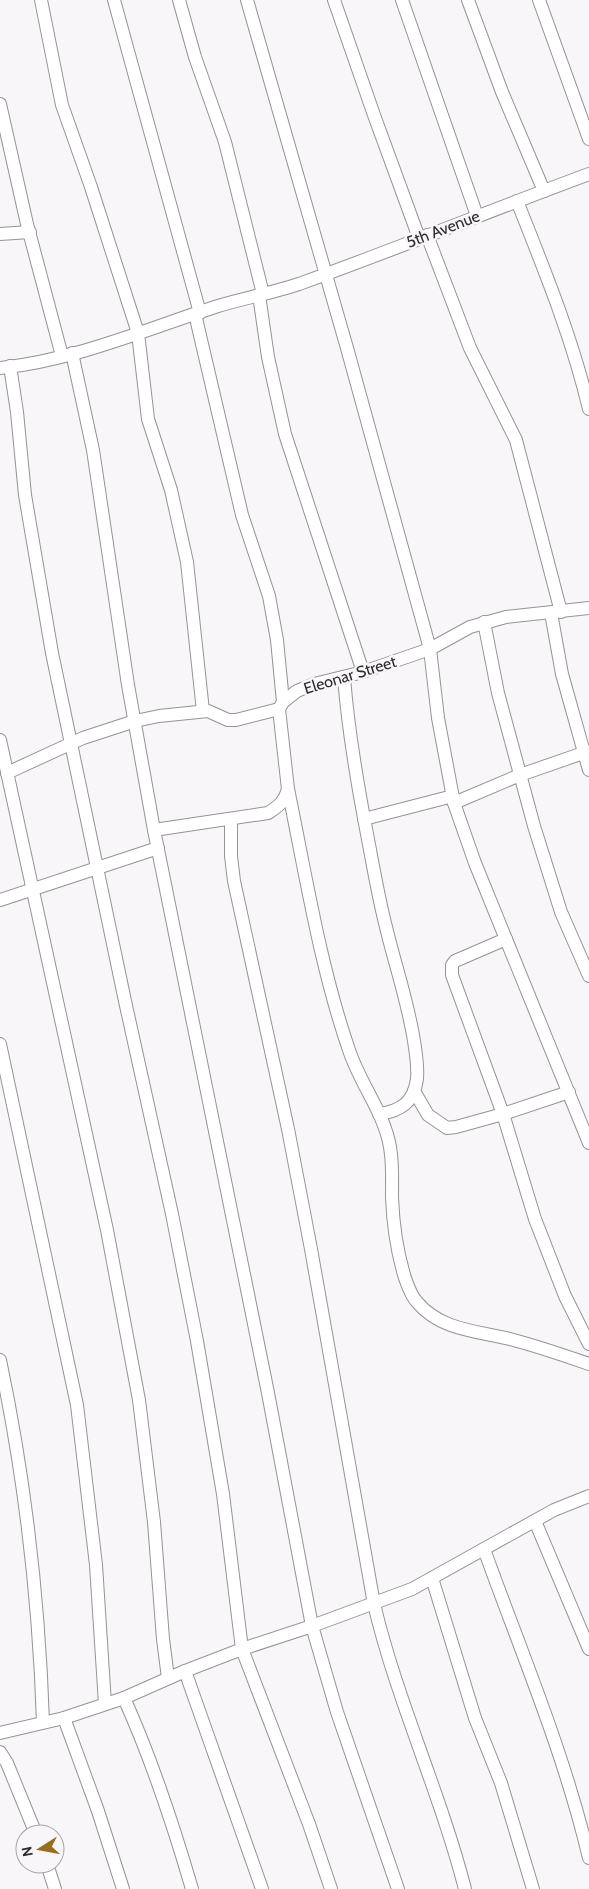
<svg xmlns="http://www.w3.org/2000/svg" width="589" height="1889" viewBox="0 0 589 1889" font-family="Cabin,sans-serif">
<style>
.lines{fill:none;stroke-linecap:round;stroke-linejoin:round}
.minor-casing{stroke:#959395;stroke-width:14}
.minor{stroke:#fff;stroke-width:12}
.labels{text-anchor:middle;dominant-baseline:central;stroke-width:5;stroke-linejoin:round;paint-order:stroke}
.street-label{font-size:16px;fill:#2d2c2d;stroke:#f8f6f9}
</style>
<rect width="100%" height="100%" fill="#f8f6f9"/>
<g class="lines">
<defs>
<g id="minor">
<polyline points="41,0 62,105 91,187 138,333 148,419 171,490 187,562 203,711"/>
<polyline points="114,0 200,313"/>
<polyline points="179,0 195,57 225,142 263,294"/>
<polyline points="247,0 347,348 430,649 438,718 454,803 475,863 589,1143"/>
<polyline points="334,0 374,115 419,238"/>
<polyline points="402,0 477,216"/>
<polyline points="468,0 502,92 544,191"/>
<polyline points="539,0 589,139"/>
<polyline points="0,104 27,224 62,356"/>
<path d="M517,201C544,269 572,337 589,409"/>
<polyline points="0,234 30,232"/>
<polyline points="427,235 470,348 516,440 561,612"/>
<polyline points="259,295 268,357 285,434 363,672"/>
<polyline points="195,314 242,515 269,596 277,640 283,702"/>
<polyline points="72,353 93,450 128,685 154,830 268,1393 312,1626 337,1712 398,1889"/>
<polyline points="10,366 17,412 25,495 52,653 125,1001 172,1214 197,1341 223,1494 242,1649 309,1824 331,1889"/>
<path d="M0,368C75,360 147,329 218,306C245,298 272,293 299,284C396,249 492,210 589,174"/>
<polyline points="551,613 562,674 589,770"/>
<polyline points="484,622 498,693 534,826 561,912 589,976"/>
<path d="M344,677C348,730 357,782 367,834C373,865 378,896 386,927C395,965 408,1002 414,1041C416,1053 418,1067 417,1079C414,1102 401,1111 379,1114"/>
<polyline points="0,740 107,1230 139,1400 154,1522 163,1639 168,1678"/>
<polyline points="7,773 83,738 135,721 159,716 208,711 228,720 236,720 279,709"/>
<path d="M288,789C306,876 320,966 349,1050C360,1084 384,1112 390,1147C393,1164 392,1180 392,1197C393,1224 397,1252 405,1278C408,1286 411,1296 417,1302C440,1330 477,1331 510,1339C537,1346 563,1355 589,1364"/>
<polyline points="454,803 520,775 589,751"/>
<polyline points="364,819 453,796"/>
<path d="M231,820V856L234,881L288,1129L311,1249L374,1604C397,1701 440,1792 465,1889"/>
<path d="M154,830L268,813C279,806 285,801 288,789L279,709L283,702L297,691L314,684L363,672L430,649L470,627L506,617L589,608"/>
<polyline points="0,900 158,848"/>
<polyline points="506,939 455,961 452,965 452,975 503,1114 535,1219 565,1296 589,1344"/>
<polyline points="0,1044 77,1405 96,1565 105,1704"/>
<polyline points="414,1091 428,1115 447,1128 456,1127 503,1114 569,1092"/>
<path d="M0,1360C25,1479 39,1600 43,1722"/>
<polyline points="535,1521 589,1649"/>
<path d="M484,1549C521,1652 564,1752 589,1858"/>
<polyline points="432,1578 475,1718 501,1783 533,1889"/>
<polyline points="185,1671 262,1889"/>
<path d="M124,1698C152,1760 173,1824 192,1889"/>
<polyline points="64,1718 98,1811 123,1889"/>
<polyline points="0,1733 64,1718 124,1698 185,1671 242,1649 312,1626 412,1589 554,1510 589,1496"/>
<polyline points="0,1752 7,1763 36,1834"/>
<polyline points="47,1864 55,1889"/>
</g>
</defs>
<use href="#minor" class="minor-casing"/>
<use href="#minor" class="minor"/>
</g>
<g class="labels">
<g class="street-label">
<text transform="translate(443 229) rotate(-21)">5th Avenue</text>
<text transform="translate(350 675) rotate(-17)">Eleonar Street</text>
</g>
</g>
<g transform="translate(40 1849) rotate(259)"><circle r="24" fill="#f8f6f9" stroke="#a7a5a7"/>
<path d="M0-4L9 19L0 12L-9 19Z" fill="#996d1c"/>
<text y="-8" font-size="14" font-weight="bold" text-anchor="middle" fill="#2d2c2d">N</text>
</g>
</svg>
